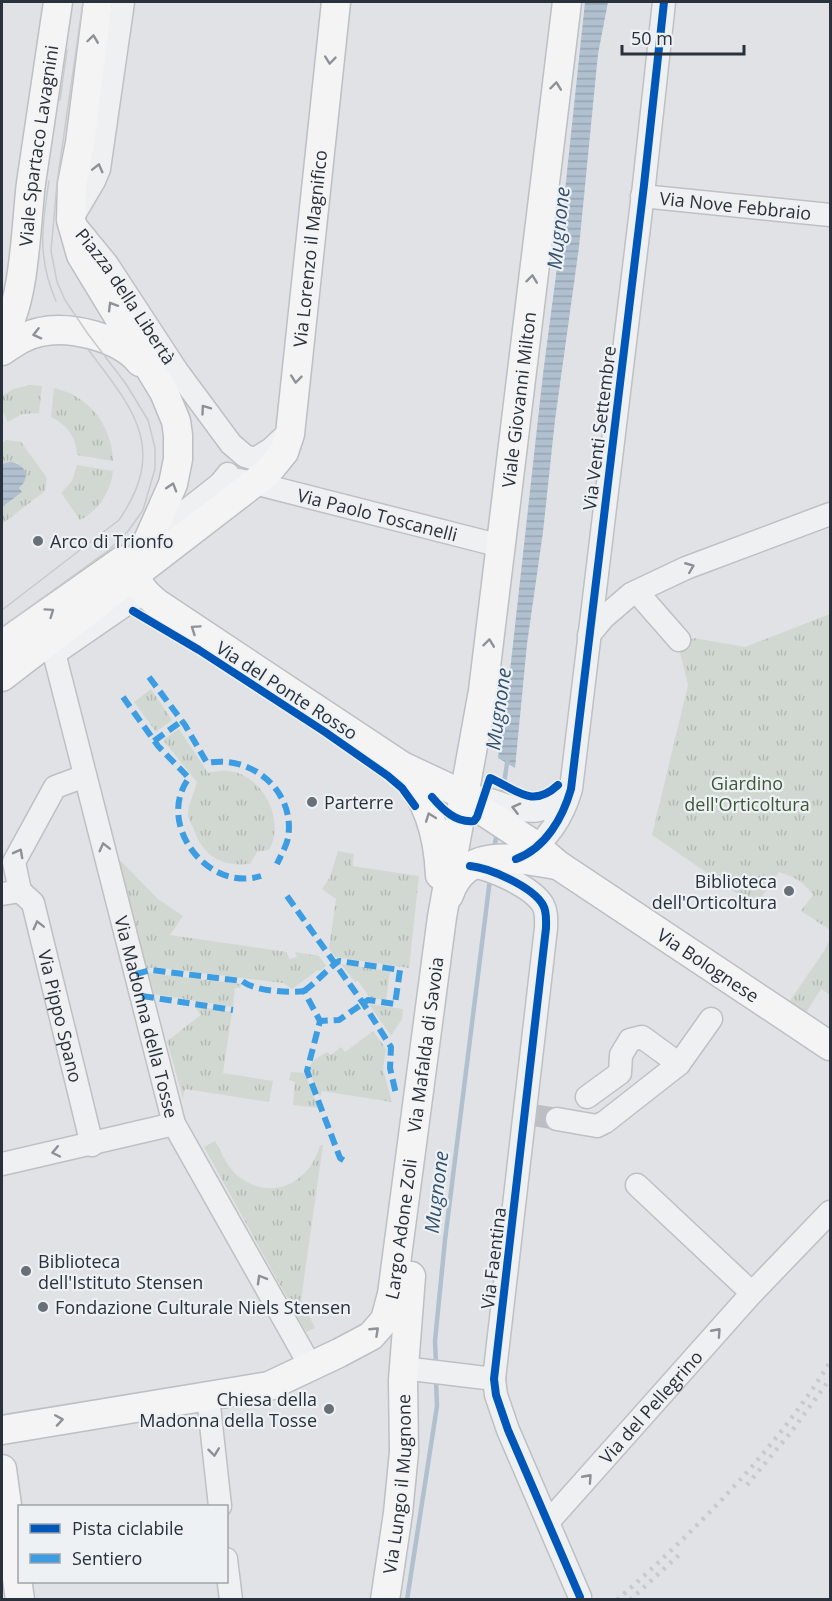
<svg xmlns="http://www.w3.org/2000/svg" width="832" height="1601" viewBox="0 0 832 1601" font-family="'Open Sans',sans-serif">
<style>
.grass{fill:url(#grass-tufts)}
.water{fill:url(#water-rules)}
.lines{fill:none;stroke-linecap:round;stroke-linejoin:round}
.stream{stroke:#b0c0cf;stroke-width:4.5}
.minor-tunnel{stroke:#bbbfc3;stroke-width:22;stroke-dasharray:22 11;stroke-linecap:butt}
.minor-casing{stroke:#bec0c3;stroke-width:25}
.major-casing{stroke:#bcbfc3;stroke-width:31}
.minor{stroke:#eff0f1;stroke-width:22}
.major{stroke:#f4f4f5;stroke-width:28}
.tram{stroke:#c8cacc;stroke-width:1.5}
.rail{stroke:#c8cacc;stroke-width:4.5;stroke-dasharray:3 6;stroke-linecap:butt}
.quiet{stroke:#3d9de2;stroke-width:6;stroke-dasharray:12 6;stroke-linecap:butt}
.cycleway-casing{stroke:#edf1f4;stroke-width:11}
.cycleway{stroke:#0057b8;stroke-width:8}
.oneway{stroke:#8e9298}
.oneway2{stroke:#8c9096}
.poi-dot{fill:#686f77;stroke:#edf1f4;stroke-width:2}
.labels{text-anchor:middle;dominant-baseline:central;stroke-width:4.5;stroke-linejoin:round;paint-order:stroke}
.street-label{font-size:18px;fill:#28313c;stroke:#edf1f4}
.poi-label{font-size:18px;fill:#28313c;stroke:#edf1f4;text-anchor:start}
.park-label{font-size:18px;fill:#3e5736;stroke:#edf1f4}
.water-label{font-size:20px;font-style:italic;fill:#35516e;stroke:#edf1f4}
</style>
<defs>
<pattern id="grass-tufts" width="24" height="20" patternUnits="userSpaceOnUse" patternTransform="scale(1.5)"><rect width="24" height="20" fill="#d1d8d1"/><path d="M3 7l-1-3M5 7V3M7 7l1-3M15 17l-1-3M17 17v-4M19 17l1-3" fill="none" stroke="#b3bab4"/></pattern>
<pattern id="water-rules" width="6" height="5" patternUnits="userSpaceOnUse" patternTransform="scale(1.5)"><rect width="6" height="5" fill="#b0c0cf"/><path d="M0 2.5h6" fill="none" stroke="#97a5b3"/></pattern>
</defs>
<rect width="100%" height="100%" fill="#e0e2e5"/>
<g class="grass">
<polygon points="30,385 42,386 39,413 22,414 8,422 2,410 2,396 13,389"/>
<path d="M54,388C89,396 112,425 113,461L77,455C77,438 66,424 51,417Z"/>
<path d="M6,440L21,442L47,478L45,491L2,524V507L21,492L19,488C30,480 25,472 18,463L10,462L2,464V443Z"/>
<path d="M77,465L113,471C111,492 98,511 80,520L61,493L72,481Z"/>
<path d="M830,614V930L801,911L813,895C804,882 795,877 779,872L755,906L652,835L688,685L680,653L683,642L694,638L745,647Z"/>
<polygon points="151,689 172,720 156,732 134,702"/>
<path d="M179,729L208,773C214,772 221,770 227,771C263,773 286,821 269,850L257,852L250,864C220,867 202,855 193,827C191,824 188,818 188,814C188,804 195,791 197,782L163,740Z"/>
<polygon points="338,851 354,854 352,866 419,876 409,968 335,957 329,949 336,899 322,889 330,877"/>
<polygon points="117,857 158,899 183,916 170,935 287,952 289,959 297,957 295,952 319,956 326,966 320,971 318,970 292,989 283,983 155,967 146,969"/>
<polygon points="830,939 830,995 821,989 806,1013 789,1002 824,951"/>
<polygon points="341,964 390,971 386,1000 370,998 358,981 355,982"/>
<polygon points="148,973 241,984 240,988 235,988 233,1007 154,994"/>
<polygon points="369,1004 403,1009 402,1019 391,1036"/>
<polygon points="200,1007 232,1012 223,1073 273,1081 269,1102 185,1089 183,1098 167,1041 201,1015 196,1009"/>
<polygon points="373,1031 386,1049 383,1069 392,1102 322,1091 320,1097 308,1069 314,1060 327,1052 331,1055 341,1047 345,1052"/>
<polygon points="291,1072 305,1073 318,1108 293,1105 295,1082 289,1080"/>
<path d="M215,1141C222,1153 227,1167 238,1176C270,1202 310,1184 320,1145H323L301,1300L315,1328L306,1332L204,1147Z"/>
</g>
<g class="water">
<polygon points="585,2 608,2 598,54 579,247 555,420 543,532 527,644 515,768 498,758 511,662 543,374 556,275"/>
<path d="M10,462C25,463 32,478 19,488L22,492L2,507V464Z"/>
</g>
<g class="lines">
<g class="stream">
<polyline points="502,796 508,757"/>
<polyline points="494,850 497,831"/>
<polyline points="436,1365 435,1341 445,1240 490,879"/>
<polyline points="407,1600 437,1406 436,1380"/>
</g>
<polyline class="minor-tunnel" points="533,1115 557,1119"/>
<defs>
<g id="minor">
<path id="s1" d="M123,2L99,169L94,181L71,220L107,264L177,371L231,444L245,456L255,459L271,449L287,434"/>
<path id="s2" d="M642,196L830,215"/>
<path id="s3" d="M220,484L239,480L254,483L501,546"/>
<polyline points="150,539 220,484 228,474"/>
<polyline points="637,592 679,640"/>
<polyline points="589,635 603,618 631,594 686,568 830,514"/>
<path id="s4" d="M51,641L174,1124L311,1367"/>
<polyline points="54,654 144,592"/>
<path d="M465,795C510,798 531,832 570,790"/>
<path d="M523,857C548,840 563,817 571,789L644,185L664,2"/>
<path d="M470,866C490,868 533,887 543,905C547,912 546,920 546,928L494,1379L496,1395L508,1430L580,1597"/>
<path id="s5" d="M20,891L33,903L92,1145"/>
<polyline points="2,894 20,891 14,862 55,787 85,776"/>
<polyline points="587,1097 620,1073 621,1055 630,1040 642,1037 679,1064"/>
<polyline points="557,1119 597,1126 605,1122 679,1064 711,1019"/>
<polyline points="2,1164 174,1124"/>
<polyline points="637,1185 752,1293"/>
<polyline points="403,1368 494,1379"/>
<polyline points="208,1397 220,1506"/>
<path id="s6" d="M549,1521L752,1293L830,1212"/>
<polyline points="226,1559 231,1600"/>
</g>
<g id="major">
<path id="s7" d="M98,2L80,143L72,184L71,220L81,255L164,392L176,421L178,435V459L173,484L138,563C134,583 143,592 158,604L402,766L464,795L486,813L536,846L558,865L830,1046"/>
<path id="s8" d="M2,335C25,307 26,222 31,183C40,123 49,62 58,2"/>
<path d="M2,351C14,343 25,335 40,332C70,325 121,338 140,362"/>
<polyline points="2,645 123,560"/>
<path id="s9" d="M2,677L267,473L284,452L290,434L336,2"/>
<path d="M402,766C427,801 438,831 440,875"/>
<path d="M449,895C465,846 517,858 556,865"/>
<path id="s10" d="M2,1430L269,1386L339,1353L371,1336L385,1320L392,1294L442,917L483,691L567,2"/>
<polyline points="2,1469 20,1600"/>
<path id="s11" d="M385,1600L398,1513L404,1452L403,1380L411,1276"/>
</g>
</defs>
<use href="#minor" class="minor-casing"/>
<use href="#major" class="major-casing"/>
<use href="#minor" class="minor"/>
<use href="#major" class="major"/>
<g class="tram">
<polyline points="60,100 67,50"/>
<path d="M49,181C42,225 37,258 56,301"/>
<path d="M2,610L119,520C169,447 132,408 87,348"/>
<polyline points="2,627 109,550 129,530 143,510 155,469 155,448 148,420 126,384 88,334 65,300 57,282 51,251 57,183 83,2"/>
</g>
<g class="rail">
<polyline points="747,1485 791,1432 830,1379"/>
<path d="M617,1600C694,1532 776,1450 830,1362"/>
<polyline points="630,1600 680,1554"/>
</g>
<g class="quiet">
<path d="M149,677L185,725L207,763C251,754 296,791 288,838C286,847 281,855 277,864"/>
<path d="M123,697L158,746L189,778C155,823 207,893 261,876"/>
<polyline points="154,741 182,721"/>
<polyline points="287,896 363,1003 391,1047 390,1068 396,1094"/>
<path d="M136,974L151,970L242,981C254,991 288,993 304,991L320,1021L307,1071L340,1158L346,1162"/>
<path d="M304,991C317,982 326,970 339,961L400,970L395,1004L368,1000L339,1020L320,1021"/>
<polyline points="142,996 233,1010"/>
</g>
<defs>
<g id="cycleway">
<polyline points="133,611 199,650 325,732 388,776 402,788 415,806"/>
<path d="M432,797C443,810 456,823 474,821L477,817L490,778C517,790 532,809 558,785"/>
<path d="M516,859C546,848 563,817 571,789L644,185L664,2"/>
<path d="M470,866C490,868 533,887 543,905C547,912 546,920 546,928L494,1379L496,1395L508,1430L580,1597"/>
</g>
</defs>
<use href="#cycleway" class="cycleway-casing"/>
<use href="#cycleway" class="cycleway"/>
</g>
<defs><path id="oneway-chevron" d="M-2-3.5L2.5 0L-2 3.5" fill="none" stroke-width="1.6" stroke-linecap="round" stroke-linejoin="round" transform="scale(1.5)"/></defs>
<g class="oneway">
<use href="#oneway-chevron" transform="translate(93 39) rotate(-82)"/>
<use href="#oneway-chevron" transform="translate(330 60) rotate(96)"/>
<use href="#oneway-chevron" transform="translate(556 86) rotate(-83)"/>
<use href="#oneway-chevron" transform="translate(532 279) rotate(-83)"/>
<use href="#oneway-chevron" transform="translate(112 306) rotate(-121)"/>
<use href="#oneway-chevron" transform="translate(37 334) rotate(166)"/>
<use href="#oneway-chevron" transform="translate(296 379) rotate(96)"/>
<use href="#oneway-chevron" transform="translate(172 487) rotate(-73)"/>
<use href="#oneway-chevron" transform="translate(50 612) rotate(-35)"/>
<use href="#oneway-chevron" transform="translate(195 629) rotate(-146)"/>
<use href="#oneway-chevron" transform="translate(489 643) rotate(-83)"/>
<use href="#oneway-chevron" transform="translate(430 817) rotate(-110)"/>
<use href="#oneway-chevron" transform="translate(375 1331) rotate(-43)"/>
<use href="#oneway-chevron" transform="translate(59 1420) rotate(-9)"/>
</g>
<g class="oneway2">
<use href="#oneway-chevron" transform="translate(98 168) rotate(-76)"/>
<use href="#oneway-chevron" transform="translate(205 409) rotate(-126)"/>
<use href="#oneway-chevron" transform="translate(690 567) rotate(-22)"/>
<use href="#oneway-chevron" transform="translate(516 808) rotate(-166)"/>
<use href="#oneway-chevron" transform="translate(104 847) rotate(-104)"/>
<use href="#oneway-chevron" transform="translate(19 853) rotate(-62)"/>
<use href="#oneway-chevron" transform="translate(38 925) rotate(-104)"/>
<use href="#oneway-chevron" transform="translate(56 1152) rotate(168)"/>
<use href="#oneway-chevron" transform="translate(261 1279) rotate(-120)"/>
<use href="#oneway-chevron" transform="translate(717 1332) rotate(-48)"/>
<use href="#oneway-chevron" transform="translate(214 1452) rotate(83)"/>
<use href="#oneway-chevron" transform="translate(588 1478) rotate(-48)"/>
</g>
<g class="poi-dot">
<circle cx="38" cy="541" r="6"/>
<circle cx="312" cy="802" r="6"/>
<circle cx="789" cy="891" r="6"/>
<circle cx="26" cy="1271" r="6"/>
<circle cx="43" cy="1307" r="6"/>
<circle cx="329" cy="1409" r="6"/>
</g>
<g class="labels">
<g class="street-label">
<text stroke="none"><textPath href="#s8" startOffset="194">Viale Spartaco Lavagnini</textPath></text>
<text stroke="none"><textPath href="#s2" startOffset="94">Via Nove Febbraio</textPath></text>
<text stroke="none"><textPath href="#s9" startOffset="567">Via Lorenzo il Magnifico</textPath></text>
<text stroke="none"><textPath href="#s1" startOffset="321">Piazza della Libertà</textPath></text>
<text stroke="none"><textPath href="#s10" startOffset="1336">Viale Giovanni Milton</textPath></text>
<text transform="translate(599 428) rotate(-83)">Via Venti Settembre</text>
<text stroke="none"><textPath href="#s3" startOffset="162">Via Paolo Toscanelli</textPath></text>
<text transform="translate(287 690) rotate(33)">Via del Ponte Rosso</text>
<text stroke="none"><textPath href="#s7" startOffset="1306">Via Bolognese</textPath></text>
<text stroke="none"><textPath href="#s5" startOffset="134">Via Pippo Spano</textPath></text>
<text stroke="none"><textPath href="#s4" startOffset="388">Via Madonna della Tosse</textPath></text>
<text stroke="none"><textPath href="#s10" startOffset="684">Via Mafalda di Savoia</textPath></text>
<text stroke="none"><textPath href="#s10" startOffset="498">Largo Adone Zoli</textPath></text>
<text transform="translate(493 1258) rotate(-83)">Via Faentina</text>
<text stroke="none"><textPath href="#s6" startOffset="153">Via del Pellegrino</textPath></text>
<text stroke="none"><textPath href="#s11" startOffset="117">Via Lungo il Mugnone</textPath></text>
</g>
<g class="poi-label">
<text x="50" y="541">Arco di Trionfo</text>
<text x="324" y="802">Parterre</text>
<text x="777" y="881" text-anchor="end">Biblioteca<tspan x="777" dy="21">dell'Orticoltura</tspan></text>
<text x="38" y="1261">Biblioteca<tspan x="38" dy="21">dell'Istituto Stensen</tspan></text>
<text x="55" y="1307">Fondazione Culturale Niels Stensen</text>
<text x="317" y="1399" text-anchor="end">Chiesa della<tspan x="317" dy="21">Madonna della Tosse</tspan></text>
</g>
<g class="park-label">
<text x="747" y="783">Giardino<tspan x="747" dy="21">dell'Orticoltura</tspan></text>
</g>
<g class="water-label">
<text transform="translate(558 228) rotate(-84)">Mugnone</text>
<text transform="translate(498 709) rotate(-82)">Mugnone</text>
<text transform="translate(436 1192) rotate(-83)">Mugnone</text>
</g>
</g>
<rect width="832" height="1601" fill="none" stroke="#28313c" stroke-width="6"/>
<rect x="18" y="1505" width="210" height="78" fill="#edf1f4" stroke="#9ea4aa" stroke-width="1.5"/>
<rect x="30" y="1524" width="30" height="9" fill="#0057b8" stroke="#9ea4aa" stroke-width="1.5"/>
<text x="72" y="1535" font-size="18" fill="#28313c">Pista ciclabile</text>
<rect x="30" y="1554" width="30" height="9" fill="#3d9de2" stroke="#9ea4aa" stroke-width="1.5"/>
<text x="72" y="1565" font-size="18" fill="#28313c">Sentiero</text>
<path d="M622 45v9h122v-9" fill="none" stroke="#28313c" stroke-width="3"/>
<text x="631" y="45" font-size="18" fill="#28313c" stroke="#edf1f4" stroke-width="4.5" paint-order="stroke">50 m</text>
</svg>
